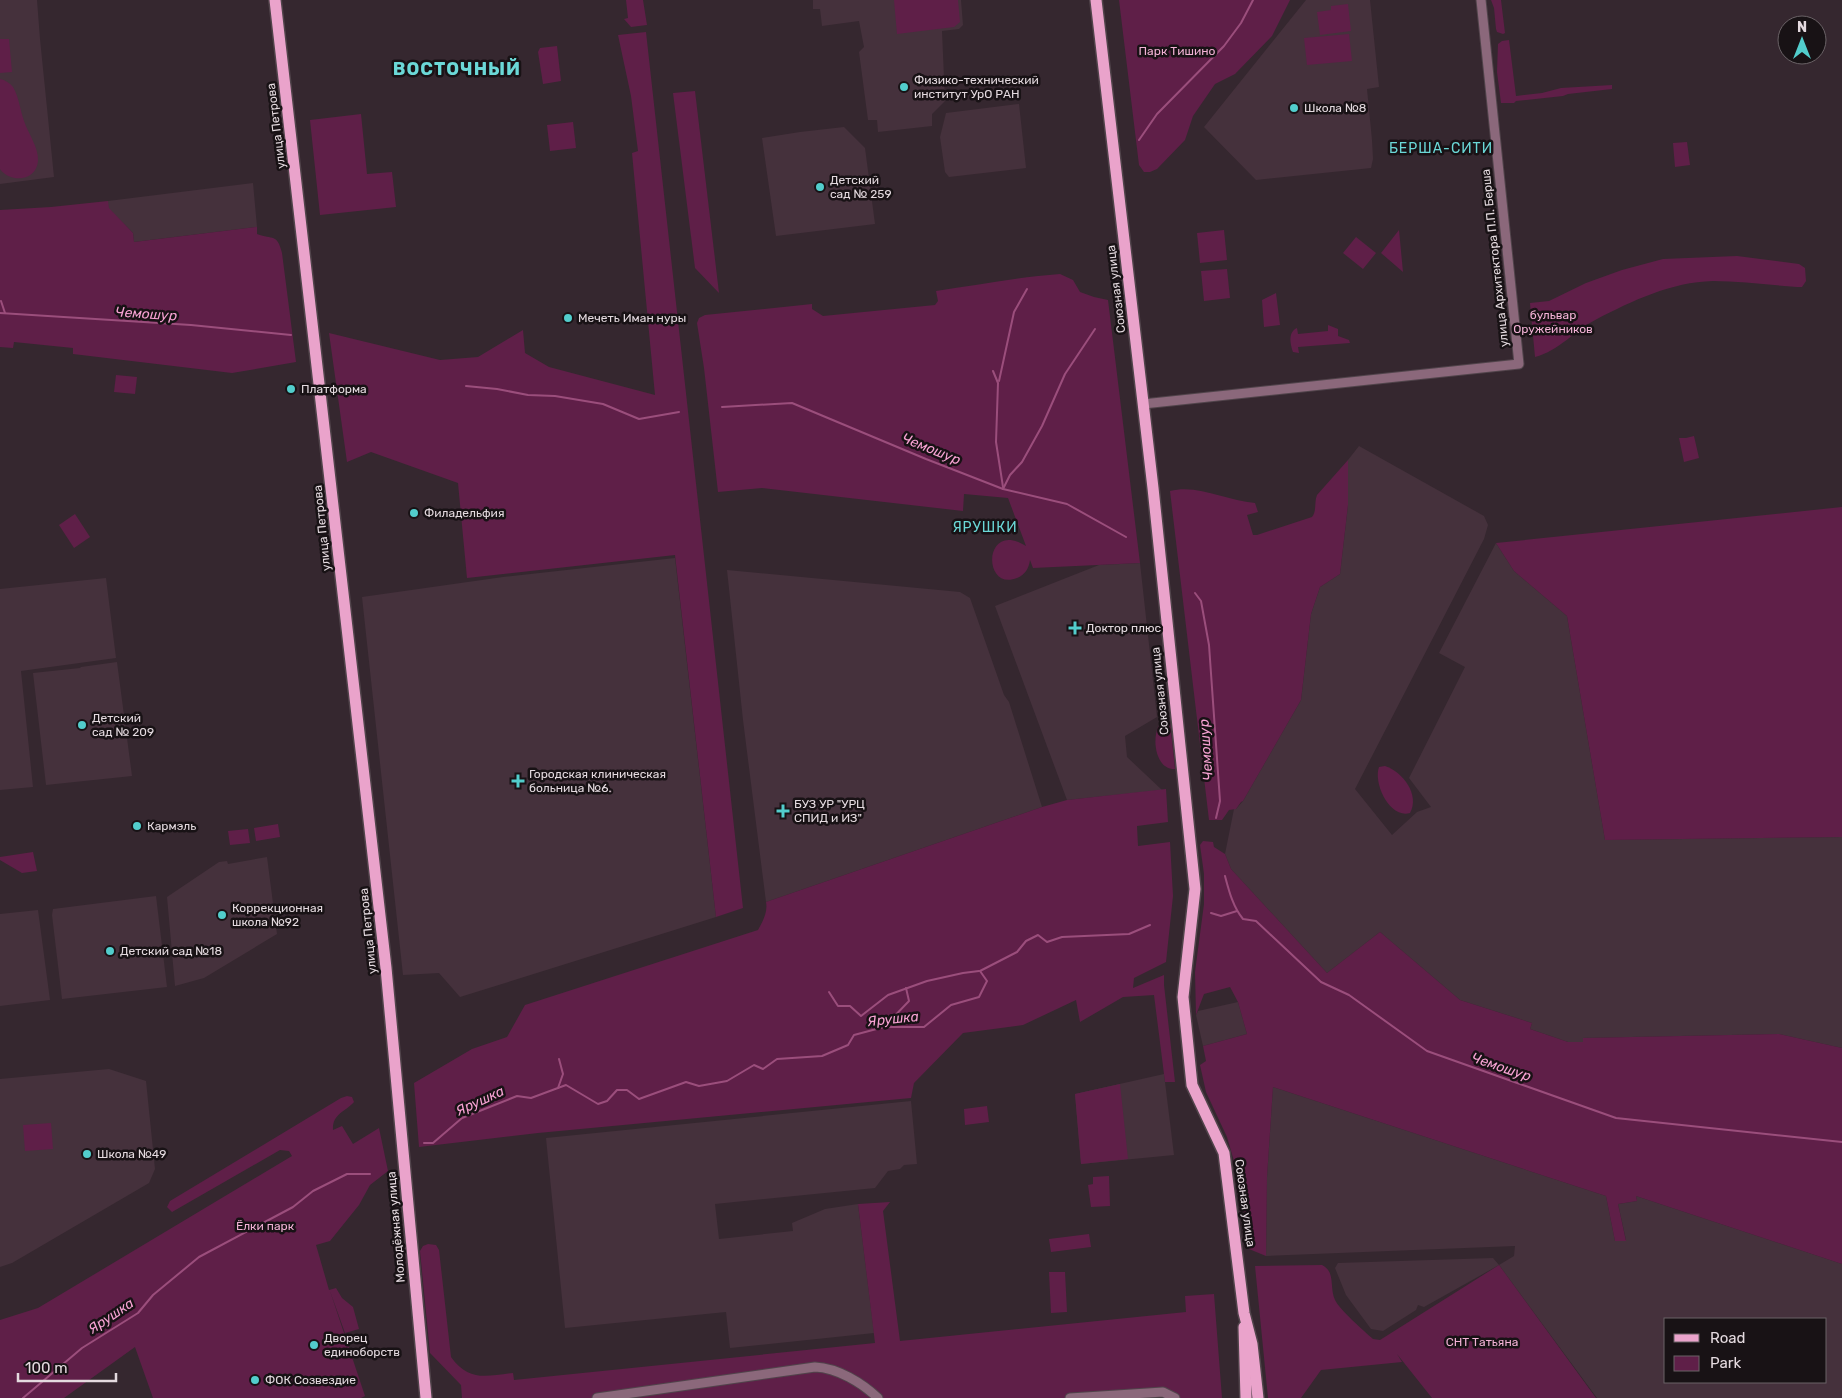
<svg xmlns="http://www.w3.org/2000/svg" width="1842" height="1398" viewBox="0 0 1842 1398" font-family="Rubik,sans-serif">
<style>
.built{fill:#45313c;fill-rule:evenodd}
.green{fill:#5f1f48}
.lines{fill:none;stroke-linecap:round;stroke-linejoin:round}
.stream{stroke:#9b4e7c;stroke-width:2}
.minor-casing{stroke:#51444b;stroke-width:11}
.major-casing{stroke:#51444b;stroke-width:14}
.minor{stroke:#8b687b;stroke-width:9}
.major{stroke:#eaa3cb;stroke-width:11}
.poi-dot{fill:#52cdcc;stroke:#181215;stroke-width:2}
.labels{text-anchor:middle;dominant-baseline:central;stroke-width:5;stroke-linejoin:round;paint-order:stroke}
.park-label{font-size:12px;fill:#f3b2d6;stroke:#181215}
.poi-label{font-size:12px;fill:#e4dadf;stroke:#181215;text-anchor:start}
.street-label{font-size:12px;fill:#e4dadf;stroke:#181215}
.neighbourhood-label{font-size:14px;letter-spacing:1px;fill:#6bd8d7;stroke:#181215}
.water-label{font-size:14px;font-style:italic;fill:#f7a2d3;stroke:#181215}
.district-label{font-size:18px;font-weight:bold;letter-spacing:1px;fill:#6bd8d7;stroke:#181215}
</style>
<rect width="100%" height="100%" fill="#35272f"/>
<g class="built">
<polygon points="0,0 37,0 40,39 54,177 0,184"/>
<polygon points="813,0 961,0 963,25 959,29 942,31 945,101 932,114 932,126 878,132 877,120 868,120 859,52 864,47 859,21 822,26 820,9 813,9"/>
<polygon points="1306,0 1370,0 1379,87 1367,89 1372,140 1373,159 1371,168 1256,180 1204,127"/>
<polygon points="1019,104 1026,168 949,177 945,172 940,137 946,113"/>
<polygon points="844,127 865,148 875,224 776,236 762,138 800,132"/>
<polygon points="253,183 257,227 134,242 133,233 108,208 108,201"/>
<polygon points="1359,446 1484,516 1488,525 1484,539 1355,789 1392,835 1417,812 1431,807 1409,778 1465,667 1439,653 1496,543 1514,571 1567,616 1605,840 1842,837 1842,1048 1779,1034 1583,1038 1583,1042 1568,1042 1530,1029 1532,1023 1460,1000 1380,932 1327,973 1231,869 1225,854 1234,809 1236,809 1243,801 1301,700 1311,614 1320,587 1340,574 1348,505 1348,460"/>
<polygon points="675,558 716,917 460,997 439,973 403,975 362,597 503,577"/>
<polygon points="1140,563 1157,717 1125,736 1127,757 1162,790 1067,800 995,606 1099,565"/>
<polygon points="727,570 960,592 970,598 1004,695 1009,702 1042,807 766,902 743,720"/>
<polygon points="106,578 116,658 21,671 33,787 0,790 0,589"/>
<polygon points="117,662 132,776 46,785 33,673 80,668 81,667"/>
<polygon points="267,857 277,934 204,978 175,986 167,897 219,862 227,861 228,864"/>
<polygon points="156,896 167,987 62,999 52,915 53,909"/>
<polygon points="38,910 50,1000 0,1006 0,914"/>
<polygon points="1238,1002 1247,1034 1203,1046 1196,1015 1198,1011"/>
<polygon points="109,1069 146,1081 155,1169 149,1183 12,1263 0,1267 0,1079"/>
<polygon points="1164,1074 1174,1155 1081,1164 1075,1094"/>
<path d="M1273,1087L1606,1196L1615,1241L1626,1240L1618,1204L1637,1201L1636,1196L1842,1264V1398H1597L1499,1265L1424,1307L1418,1305L1416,1310L1383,1331L1371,1329L1346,1295L1335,1268L1338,1263L1493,1258L1499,1265L1514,1256L1515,1246L1266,1256L1267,1177ZM1666,1319H1826V1382H1666Z"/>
<polygon points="911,1101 917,1164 904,1165 900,1169 888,1171 875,1188 715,1204 719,1239 793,1231 792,1223 825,1209 858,1204 874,1333 730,1348 726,1312 565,1328 546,1138"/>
</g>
<g class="green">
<polygon points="626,0 643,0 647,25 631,27 624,19 628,18"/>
<polygon points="894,0 958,0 960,22 954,27 897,34"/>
<polygon points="1119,0 1290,0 1272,36 1235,74 1215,84 1193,116 1185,140 1157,169 1150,172 1144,172 1139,165"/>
<polygon points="1491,0 1501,0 1505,33 1503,34 1497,32 1496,29 1494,8"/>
<polygon points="1348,4 1351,31 1320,35 1317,12 1331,10 1331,6"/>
<polygon points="646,32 743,908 716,917 675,555 467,578 458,483 371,452 347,462 329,333 440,360 478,357 523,330 525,353 549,367 655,395 632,153 638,151 631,96 618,35"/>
<polygon points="1349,34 1352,61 1307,65 1304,38"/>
<polygon points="0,39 9,39 12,72 0,73"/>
<polygon points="1509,40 1516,96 1542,93 1561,88 1612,85 1612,89 1568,94 1563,96 1516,101 1514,103 1501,103 1497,72 1498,44 1502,41"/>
<polygon points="557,46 561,81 543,84 538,52 540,48"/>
<path d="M0,79C5,80 10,83 13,87C19,97 20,110 24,121C28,133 39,148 38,161C36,182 10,183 0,169Z"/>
<polygon points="695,91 719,293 695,268 673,93"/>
<polygon points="361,114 367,174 392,172 396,207 320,215 310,120"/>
<polygon points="573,122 576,148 550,151 547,125"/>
<polygon points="1687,142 1690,165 1675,167 1673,143"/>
<path d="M108,201L109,208L133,233L134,242L257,227V234C273,240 277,233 282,253L296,362L232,373L73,354V348L14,342L13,348L0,347V210L51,207Z"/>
<polygon points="1224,230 1227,260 1200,263 1197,233"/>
<polygon points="1399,230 1403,272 1381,253"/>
<polygon points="1356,237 1376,253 1363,269 1343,253"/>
<path d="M1737,256L1799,264L1805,268L1806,281L1802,287H1797C1769,285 1740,281 1713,281C1671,282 1632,301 1597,319C1575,330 1559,351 1535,357L1530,303L1549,301L1586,283L1622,270L1663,259Z"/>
<polygon points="1227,269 1230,298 1204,301 1201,271"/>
<path d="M1060,274L1073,280L1080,292L1094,297L1108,300L1140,563L1033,568L1030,560C1029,568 1025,575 1017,578C982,592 983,519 1026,546L1008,498L964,494L963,511L762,488L718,492L704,368L697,323L699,318L705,315L812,304V309L823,316L935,305L938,301L936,291C978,285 1019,277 1060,274Z"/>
<polygon points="1276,293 1280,325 1264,327 1262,300"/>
<path d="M1328,325L1338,329V336L1349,340L1350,343L1298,347L1299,353L1293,352C1290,343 1288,332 1297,328L1298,334L1328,331Z"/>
<polygon points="116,375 137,377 135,394 114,392"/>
<polygon points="1694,436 1699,458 1684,462 1679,438 1686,438"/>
<path d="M1348,460V505L1340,574L1320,587L1311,614L1301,700L1243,801L1241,802L1236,809L1229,810L1222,820H1209L1170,491C1199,484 1226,501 1255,503L1258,512L1247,515L1253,535H1257L1312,517C1317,511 1314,502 1317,495Z"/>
<polygon points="1842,507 1842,837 1605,840 1567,616 1514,571 1496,543"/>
<polygon points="75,514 90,537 74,548 59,525"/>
<path d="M1167,722H1170L1175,769C1156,770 1152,741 1158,727Z"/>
<path d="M1385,766C1403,772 1420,795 1410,813C1390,819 1373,784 1379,767Z"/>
<path d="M1166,789L1168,822L1137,826L1138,846L1170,842L1173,896L1166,962L1134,978L1133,988L1164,975V985L1175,1082H1165L1154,995L1123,997L1080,1022L1076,1000L1023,1025L963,1033L914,1083L911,1098L538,1133L419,1147L414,1083L472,1049L507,1037L525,1005L758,930C763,921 768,912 766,902L1042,807L1067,800Z"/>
<polygon points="278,824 280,837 256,841 254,828"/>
<polygon points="248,829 250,843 230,845 228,831"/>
<polygon points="1203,841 1213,842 1214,847 1225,854 1231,869 1327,973 1380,932 1460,1000 1532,1023 1530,1029 1568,1042 1583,1042 1583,1038 1779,1034 1842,1048 1842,1264 1636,1196 1637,1201 1618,1204 1626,1241 1615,1241 1606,1196 1273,1087 1267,1177 1266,1256 1249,1249 1241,1187 1236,1168 1227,1137 1206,1092 1200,1065 1206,1061 1203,1046 1247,1034 1238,1002 1230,987 1204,994 1196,1015 1195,972 1204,904 1204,874 1200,845"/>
<polygon points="33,852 37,871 22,873 0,860 0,857"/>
<polygon points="1120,1084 1128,1159 1081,1164 1075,1094"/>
<path d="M347,1096L352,1097L354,1102C345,1112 332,1114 333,1130L342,1126L353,1144L379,1128L388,1171L370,1185L359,1205L330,1241L316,1245L329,1290L336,1288L342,1298L353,1307L359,1329L345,1333L330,1291L365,1396L361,1398H153L135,1347L64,1398H0V1320L38,1308L292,1156L289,1151L280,1150L172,1212L167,1207L170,1201L341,1098Z"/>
<polygon points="987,1106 989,1122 965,1125 964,1109"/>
<polygon points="51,1123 53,1149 25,1151 23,1125"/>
<polygon points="1109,1176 1110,1206 1091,1207 1088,1185 1093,1184 1093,1177"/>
<path d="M890,1202L883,1211L900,1341L1186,1312L1185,1296L1214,1294L1222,1398H1170L1165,1394L1121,1398H462L461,1385L430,1353L420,1251L423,1246L428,1244L436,1245L439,1250L451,1357C469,1382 486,1376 513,1373L514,1380L875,1343L858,1204Z"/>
<polygon points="1089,1234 1091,1247 1051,1252 1049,1239"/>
<path d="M1322,1265C1336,1272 1329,1287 1335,1300C1339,1309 1364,1331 1373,1339L1380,1340L1499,1265L1596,1398H1432L1397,1354L1402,1362L1321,1370L1301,1398H1268L1255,1266Z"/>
<polygon points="1049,1272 1065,1272 1067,1312 1051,1313"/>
</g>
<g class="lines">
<g class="stream">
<polyline points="1139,140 1157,114 1224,46 1241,23 1253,0"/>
<polyline points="1,301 5,313"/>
<polyline points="0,313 191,325 291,335"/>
<polyline points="993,371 998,383 996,442 1003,487"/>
<polyline points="999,381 1014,312 1027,289"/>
<polyline points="466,386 497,389 528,395 555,396 603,404 639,419 679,412"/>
<polyline points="722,407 792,403 926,459 1003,489 1067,504 1126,537"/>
<polyline points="1003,489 1010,475 1022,462 1042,426 1065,374 1095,329"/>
<polyline points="1195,593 1201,601 1209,645 1220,801 1216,818"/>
<path d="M1225,876C1229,891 1233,907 1243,919L1256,921L1321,982L1349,995L1427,1051L1616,1118L1842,1142"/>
<polyline points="1211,913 1221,916 1237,911"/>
<polyline points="829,992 838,1006 850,1006 861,1016 888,995 927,981 963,973 979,971"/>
<polyline points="884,1027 909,1001 906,988"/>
<polyline points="558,1088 563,1074 559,1059"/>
<polyline points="424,1143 433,1143 462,1118 517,1096 531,1098 566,1085 598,1104 607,1101 617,1090 627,1090 639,1099 686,1082 699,1086 727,1081 754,1065 763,1069 777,1059 822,1056 848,1045 854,1035 884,1027 924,1027 951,1005 979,997 987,981 980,971 1017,952 1026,941 1038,935 1047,942 1062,937 1129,934 1150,925"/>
<polyline points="23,1398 82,1348 138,1313 153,1295 199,1257 293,1207 313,1191 347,1174 370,1174"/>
</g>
<defs>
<g id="minor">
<polyline points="1143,404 1519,364 1481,0"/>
<path d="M597,1398L815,1367C838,1368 862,1383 878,1398"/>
<polyline points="1070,1398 1163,1392 1175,1398"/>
</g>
<g id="major">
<polyline points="275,0 386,968 426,1398"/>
<polyline points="1096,0 1153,488 1195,889 1183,997 1192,1085 1224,1153 1244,1313 1252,1344 1258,1398"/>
<polyline points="1244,1327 1246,1398"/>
</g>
</defs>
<use href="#minor" class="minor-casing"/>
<use href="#major" class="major-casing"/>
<use href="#minor" class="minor"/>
<use href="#major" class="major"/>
</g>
<g class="poi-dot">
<circle cx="904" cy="87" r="5"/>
<circle cx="1294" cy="108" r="5"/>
<circle cx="820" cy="187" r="5"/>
<circle cx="568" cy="318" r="5"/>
<circle cx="291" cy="389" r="5"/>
<circle cx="414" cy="513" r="5"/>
<path d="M1072.5 620.5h5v5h5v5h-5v5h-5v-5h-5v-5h5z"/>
<circle cx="82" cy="725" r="5"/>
<path d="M515.5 773.5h5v5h5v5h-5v5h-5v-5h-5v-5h5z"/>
<path d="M780.5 803.5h5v5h5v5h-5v5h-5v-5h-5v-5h5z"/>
<circle cx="137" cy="826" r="5"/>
<circle cx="222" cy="915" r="5"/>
<circle cx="110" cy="951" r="5"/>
<circle cx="87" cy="1154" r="5"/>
<circle cx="314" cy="1345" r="5"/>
<circle cx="255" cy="1380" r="5"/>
</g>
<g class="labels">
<g class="park-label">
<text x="1177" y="51">Парк Тишино</text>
<text x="1553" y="315">бульвар<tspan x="1553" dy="14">Оружейников</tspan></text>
<text x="265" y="1226">Ёлки парк</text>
<text x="1482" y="1342">СНТ Татьяна</text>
</g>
<g class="poi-label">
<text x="914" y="80">Физико-технический<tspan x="914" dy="14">институт УрО РАН</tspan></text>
<text x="1304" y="108">Школа №8</text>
<text x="830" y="180">Детский<tspan x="830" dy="14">сад № 259</tspan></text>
<text x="578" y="318">Мечеть Иман нуры</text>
<text x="301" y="389">Платформа</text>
<text x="424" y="513">Филадельфия</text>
<text x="1086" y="628">Доктор плюс</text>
<text x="92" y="718">Детский<tspan x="92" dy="14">сад № 209</tspan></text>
<text x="529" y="774">Городская клиническая<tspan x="529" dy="14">больница №6.</tspan></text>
<text x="794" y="804">БУЗ УР "УРЦ<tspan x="794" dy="14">СПИД и ИЗ"</tspan></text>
<text x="147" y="826">Кармэль</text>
<text x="232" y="908">Коррекционная<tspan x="232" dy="14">школа №92</tspan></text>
<text x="120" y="951">Детский сад №18</text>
<text x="97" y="1154">Школа №49</text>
<text x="324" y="1338">Дворец<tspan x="324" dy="14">единоборств</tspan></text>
<text x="265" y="1380">ФОК Созвездие</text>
</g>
<g class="street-label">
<text transform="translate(276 126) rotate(-97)">улица Петрова</text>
<text transform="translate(1495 258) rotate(-96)">улица Архитектора П.П. Берша</text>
<text transform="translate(1116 289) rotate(-97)">Союзная улица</text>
<text transform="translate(322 528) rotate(-96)">улица Петрова</text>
<text transform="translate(1160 691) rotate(-96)">Союзная улица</text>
<text transform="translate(368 931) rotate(-96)">улица Петрова</text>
<text transform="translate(1245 1203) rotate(82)">Союзная улица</text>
<text transform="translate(396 1227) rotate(-95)">Молодёжная улица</text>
</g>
<g class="neighbourhood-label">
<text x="1441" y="148">БЕРША-СИТИ</text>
<text x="985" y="527">ЯРУШКИ</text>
</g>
<g class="water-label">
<text transform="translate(146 314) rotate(4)">Чемошур</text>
<text transform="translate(931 449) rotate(22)">Чемошур</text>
<text transform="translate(1206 750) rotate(-94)">Чемошур</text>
<text transform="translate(893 1019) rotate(-6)">Ярушка</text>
<text transform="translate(1501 1067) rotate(19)">Чемошур</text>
<text transform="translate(480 1101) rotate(-25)">Ярушка</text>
<text transform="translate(111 1316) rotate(-34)">Ярушка</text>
</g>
<g class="district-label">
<text x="457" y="69">ВОСТОЧНЫЙ</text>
</g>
</g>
<rect x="1664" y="1318" width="162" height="65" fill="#181215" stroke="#6a6266"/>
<rect x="1674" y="1334" width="25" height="8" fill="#eaa3cb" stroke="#6a6266"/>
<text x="1710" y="1343" font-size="15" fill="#e4dadf">Road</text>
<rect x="1674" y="1356" width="25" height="15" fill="#5f1f48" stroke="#6a6266"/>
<text x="1710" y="1368" font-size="15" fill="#e4dadf">Park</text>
<g transform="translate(1802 40)"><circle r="24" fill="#181215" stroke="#6a6266"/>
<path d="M0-4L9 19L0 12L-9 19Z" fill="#52cdcc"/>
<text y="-8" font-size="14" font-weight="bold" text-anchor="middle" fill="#e4dadf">N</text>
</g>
<path d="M18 1373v8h98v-8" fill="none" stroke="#e4dadf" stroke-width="2.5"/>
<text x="25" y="1373" font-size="15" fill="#e4dadf" stroke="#181215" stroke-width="4" paint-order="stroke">100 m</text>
</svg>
